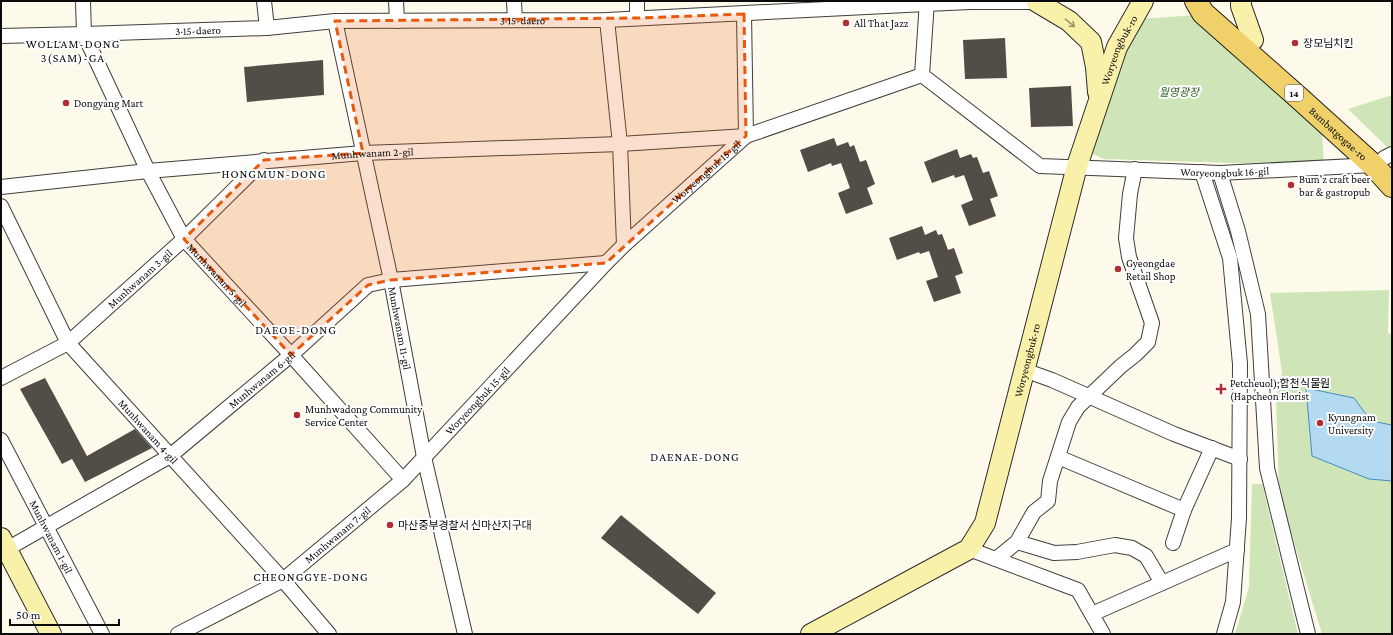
<svg xmlns="http://www.w3.org/2000/svg" width="1393" height="635" viewBox="0 0 1393 635" font-family="'Crimson Pro','Noto Sans KR',serif">
<style>
.green{fill:#cfe5b7}
.water{fill:#b3daf1;stroke:#3f8ec3}
.building{fill:#534d48}
.lines{fill:none;stroke-linecap:round;stroke-linejoin:round}
.street-casing{stroke:#3e3e3e;stroke-width:16}
.secondary-casing{stroke:#2d2d2d;stroke-width:22}
.primary-casing{stroke:#1c1c1c;stroke-width:24}
.street{stroke:#fff;stroke-width:14}
.secondary{stroke:#f9f1aa;stroke-width:20}
.primary{stroke:#efd069;stroke-width:22}
.oneway{stroke:#9a956a}
.marked{fill:#e8590c;fill-opacity:0.2;stroke:#e8590c;stroke-width:3;stroke-dasharray:8 5;stroke-linejoin:round}
.poi-dot{fill:#b12d33;stroke:#fff;stroke-width:1.5}
.labels{text-anchor:middle;dominant-baseline:central;stroke-width:4;stroke-linejoin:round;paint-order:stroke}
.shield{fill:#fff;stroke:#545454;stroke-width:1}
.shield-label{font-size:10px;font-weight:bold;fill:#0b0b0b}
.street-label{font-size:11px;fill:#0b0b0b;stroke:#fff}
.poi-label{font-size:11px;fill:#0b0b0b;stroke:#fff;text-anchor:start}
.park-label{font-size:11px;font-style:italic;fill:#2d5e21;stroke:#fff}
.neighbourhood-label{font-size:12px;letter-spacing:1px;fill:#0b0b0b;stroke:#fff}
</style>
<rect width="100%" height="100%" fill="#fefaeb"/>
<g class="green">
<polygon points="1198,15 1322,134 1324,166 1104,159 1089,152 1115,62 1139,19"/>
<polygon points="1392,95 1392,148 1389,149 1348,109"/>
<polygon points="1389,290 1388,333 1392,334 1392,633 1387,634 1322,634 1279,493 1276,398 1282,372 1270,293"/>
<polygon points="1252,484 1262,484 1298,634 1235,634 1249,587"/>
</g>
<polygon class="water" points="1306,388 1354,398 1371,421 1392,425 1392,481 1369,479 1312,456"/>
<g class="building">
<polygon points="1005,38 1007,78 965,79 963,40"/>
<polygon points="323,60 324,95 247,102 244,67"/>
<polygon points="1071,86 1073,126 1031,127 1029,88"/>
<polygon points="834,138 837,146 848,142 850,147 854,145 860,162 866,160 875,184 867,188 873,204 846,214 838,193 850,188 841,163 832,166 831,163 808,172 800,150"/>
<polygon points="957,149 960,158 971,154 973,158 977,157 983,173 989,171 998,196 990,199 996,216 969,226 961,205 973,200 964,175 955,178 954,175 932,183 924,162"/>
<polygon points="922,226 925,235 936,230 938,235 942,234 948,250 954,248 963,273 955,276 961,293 934,302 926,281 938,277 929,251 920,254 919,252 897,260 889,238"/>
<polygon points="45,378 87,456 135,429 152,448 85,482 72,459 62,464 20,389"/>
<polygon points="621,515 716,593 698,614 601,538"/>
</g>
<g class="lines">
<defs>
<g id="street">
<path id="s1" d="M83,1L84,34L148,171L184,239L291,355L403,480"/>
<polyline points="264,1 267,28"/>
<polyline points="396,1 397,21"/>
<polyline points="514,1 515,20"/>
<polyline points="637,18 637,1"/>
<polyline points="607,20 620,144 624,245"/>
<path id="s2" d="M335,21L391,280L424,457L465,634"/>
<path id="s3" d="M1,36L84,34L267,28L335,21L607,20L926,4L970,2H1037L1043,1"/>
<path id="s4" d="M922,75L1040,166L1220,173L1373,165"/>
<polyline points="922,75 927,1"/>
<polyline points="1384,158 1392,154"/>
<polyline points="1202,172 1230,258 1240,364 1239,518 1233,602 1224,634"/>
<polyline points="1220,173 1238,231 1258,314 1267,468 1308,634"/>
<path id="s5" d="M1,187L148,171L363,153L620,144L746,136L744,14"/>
<path id="s6" d="M1,206L68,343L283,580L329,634"/>
<polyline points="1024,370 1052,380 1174,434 1240,459"/>
<path id="s7" d="M1,378L68,343L184,239L264,160"/>
<path id="s8" d="M1,440L102,634"/>
<polyline points="1058,457 1184,510 1212,448"/>
<polyline points="1017,542 1054,553 1077,552 1115,545 1132,548 1146,556 1162,583"/>
<polyline points="1173,543 1184,510"/>
<path id="s9" d="M1,549H7L170,456L291,355L368,285L391,280L606,263"/>
<polyline points="969,549 1078,590 1103,634"/>
<polyline points="996,559 1017,542 1034,512 1048,501 1050,481 1069,422 1078,407 1121,366 1135,355 1148,342 1152,323 1129,257 1126,238 1130,194 1135,169"/>
<polyline points="1092,614 1237,550"/>
<path id="s10" d="M178,634L283,580L403,480L606,263L624,245L746,136L922,75"/>
</g>
<g id="secondary">
<polyline points="1039,1 1037,2 1069,21 1091,42 1096,67 1098,92"/>
<polyline points="1241,1 1241,6 1253,40"/>
<polyline points="1,538 51,634"/>
<path id="s11" d="M811,634L969,549L985,523L1077,166L1117,47L1143,1"/>
</g>
<g id="primary">
<path id="s12" d="M1196,1L1203,13L1298,97L1373,165L1392,186"/>
</g>
</defs>
<use href="#street" class="street-casing"/>
<use href="#secondary" class="secondary-casing"/>
<use href="#primary" class="primary-casing"/>
<use href="#street" class="street"/>
<use href="#secondary" class="secondary"/>
<use href="#primary" class="primary"/>
</g>
<defs><path id="oneway-shaft" d="M-6 0H5M1.5-3L5.5 0L1.5 3" fill="none" stroke-width="1.6" stroke-linecap="round" stroke-linejoin="round"/></defs>
<use class="oneway" href="#oneway-shaft" transform="translate(1070 23) rotate(39)"/>
<path class="marked" d="M744,14L746,136L606,263L391,280L368,285L291,355L184,239L264,160L363,153L335,21L637,18Z"/>
<g class="poi-dot">
<circle cx="846" cy="23" r="4"/>
<circle cx="1295" cy="43" r="4"/>
<circle cx="66" cy="103" r="4"/>
<circle cx="1291" cy="185" r="4"/>
<circle cx="1118" cy="269" r="4"/>
<path d="M1219 383h4v4h4v4h-4v4h-4v-4h-4v-4h4z"/>
<circle cx="297" cy="415" r="4"/>
<circle cx="1320" cy="423" r="4"/>
<circle cx="390" cy="525" r="4"/>
</g>
<g class="labels">
<rect class="shield" x="1285" y="85" width="18" height="16" rx="3"/>
<g class="shield-label">
<text x="1294" y="93">14</text>
</g>
<g class="street-label">
<text stroke="none"><textPath href="#s3" startOffset="522">3·15-daero</textPath></text>
<text stroke="none"><textPath href="#s3" startOffset="197">3·15-daero</textPath></text>
<text stroke="none"><textPath href="#s11" startOffset="702">Woryeongbuk-ro</textPath></text>
<text stroke="none"><textPath href="#s12" startOffset="195">Bambatgogae-ro</textPath></text>
<text stroke="none"><textPath href="#s5" startOffset="373">Munhwanam 2-gil</textPath></text>
<text stroke="none"><textPath href="#s4" startOffset="334">Woryeongbuk 16-gil</textPath></text>
<text stroke="none"><textPath href="#s10" startOffset="707">Woryeongbuk 15-gil</textPath></text>
<text stroke="none"><textPath href="#s1" startOffset="310">Munhwanam 5-gil</textPath></text>
<text stroke="none"><textPath href="#s7" startOffset="172">Munhwanam 3-gil</textPath></text>
<text stroke="none"><textPath href="#s2" startOffset="314">Munhwanam 11-gil</textPath></text>
<text stroke="none"><textPath href="#s11" startOffset="378">Woryeongbuk-ro</textPath></text>
<text stroke="none"><textPath href="#s9" startOffset="313">Munhwanam 6-gil</textPath></text>
<text stroke="none"><textPath href="#s10" startOffset="383">Woryeongbuk 15-gil</textPath></text>
<text stroke="none"><textPath href="#s6" startOffset="272">Munhwanam 4-gil</textPath></text>
<text stroke="none"><textPath href="#s10" startOffset="189">Munhwanam 7-gil</textPath></text>
<text stroke="none"><textPath href="#s8" startOffset="109">Munhwanam 1-gil</textPath></text>
</g>
<g class="poi-label">
<text x="854" y="23">All That Jazz</text>
<text x="1303" y="43">장모님치킨</text>
<text x="74" y="103">Dongyang Mart</text>
<text x="1299" y="179">Bum'z craft beer<tspan x="1299" dy="13">bar &amp; gastropub</tspan></text>
<text x="1126" y="263">Gyeongdae<tspan x="1126" dy="13">Retail Shop</tspan></text>
<text x="1230" y="383">Petcheuol);합천식물원<tspan x="1230" dy="13">(Hapcheon Florist</tspan></text>
<text x="305" y="409">Munhwadong Community<tspan x="305" dy="13">Service Center</tspan></text>
<text x="1328" y="417">Kyungnam<tspan x="1328" dy="13">University</tspan></text>
<text x="398" y="525">마산중부경찰서 신마산지구대</text>
</g>
<g class="park-label">
<text x="1179" y="92">월영광장</text>
</g>
<g class="neighbourhood-label">
<text x="73" y="44">WOLLAM-DONG<tspan x="73" dy="14">3(SAM)-GA</tspan></text>
<text x="274" y="174">HONGMUN-DONG</text>
<text x="296" y="330">DAEOE-DONG</text>
<text x="695" y="457">DAENAE-DONG</text>
<text x="311" y="577">CHEONGGYE-DONG</text>
</g>
</g>
<rect width="1393" height="635" fill="none" stroke="#0b0b0b" stroke-width="4"/>
<path d="M10 619v6h109v-6" fill="none" stroke="#0b0b0b" stroke-width="2"/>
<text x="16" y="619" font-size="12" fill="#0b0b0b" stroke="#ffffff" stroke-width="3" paint-order="stroke">50 m</text>
</svg>
